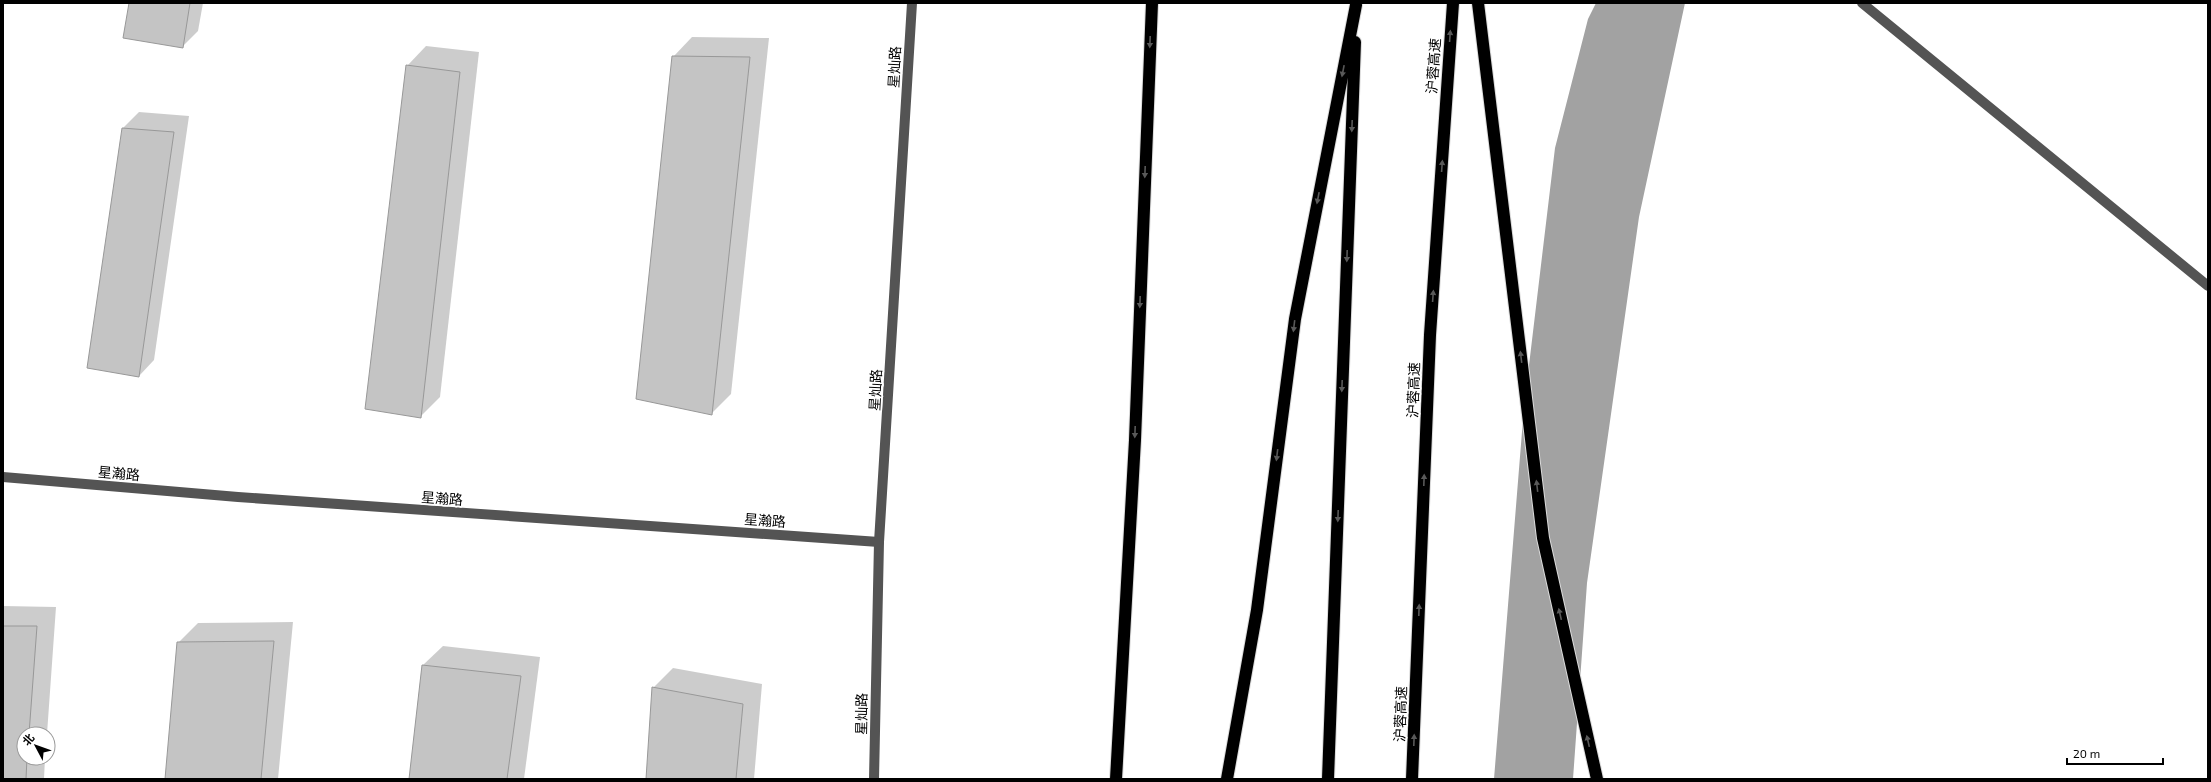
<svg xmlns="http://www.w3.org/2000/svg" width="2211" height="782" viewBox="0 0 2211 782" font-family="'Exo 2','Noto Sans SC',sans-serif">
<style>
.water{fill:#a2a2a2}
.shadow{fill:#0003}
.building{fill:#c4c4c4;stroke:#989898}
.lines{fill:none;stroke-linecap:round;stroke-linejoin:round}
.highway-casing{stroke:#dbdbdb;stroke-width:14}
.minor{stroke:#545454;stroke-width:10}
.highway{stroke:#000;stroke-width:12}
.oneway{fill:#595959}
.labels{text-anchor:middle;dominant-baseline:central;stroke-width:3.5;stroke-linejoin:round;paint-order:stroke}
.street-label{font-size:14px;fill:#000;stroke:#fff}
</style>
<rect width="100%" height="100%" fill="#fff"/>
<polygon class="water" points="1596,3 1685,3 1639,217 1587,583 1573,779 1494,779 1524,407 1555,148 1588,19"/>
<g class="shadow">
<polygon points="130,3 203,3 198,31 182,47"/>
<polygon points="692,37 769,38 731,394 711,414 673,57"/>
<polygon points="426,46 479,52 440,397 420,417 407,66"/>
<polygon points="139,112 189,116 154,360 139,376 123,128"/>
<polygon points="3,606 56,607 47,734 24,734 24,758 45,758 44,779 3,779"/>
<polygon points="293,622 278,779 166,779 178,643 198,623"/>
<polygon points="443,646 540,657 524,779 410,779 423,665"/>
<polygon points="673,668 762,684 754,779 647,779 653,688"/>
</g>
<g class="building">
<polygon points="129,3 190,3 183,48 123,38"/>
<polygon points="672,56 750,57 712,415 636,399"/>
<polygon points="406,65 460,72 421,418 365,409"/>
<polygon points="122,128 174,132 139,377 87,368"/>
<polygon points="3,626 37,626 29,734 24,734 24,758 27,758 26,779 3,779"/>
<polygon points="274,641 261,779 165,779 177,642"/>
<polygon points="422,665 521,676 507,779 409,779"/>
<polygon points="652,687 743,704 736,779 646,779"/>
</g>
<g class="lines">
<defs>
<g id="highway">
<polyline points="1478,3 1543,538 1597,779"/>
<polyline points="1116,779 1135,440 1152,3"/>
<polyline points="1227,779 1257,610 1295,319 1356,5"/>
<polyline points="1328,779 1355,42"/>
<polyline points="1412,779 1430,335 1453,3"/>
</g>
</defs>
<use href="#highway" class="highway-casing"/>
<g class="minor">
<polyline points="1862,3 2208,286"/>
<polyline points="3,477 238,497 879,542"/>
<polyline points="874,779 879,542 912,3"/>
</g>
<use href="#highway" class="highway"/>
</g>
<defs><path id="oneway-solid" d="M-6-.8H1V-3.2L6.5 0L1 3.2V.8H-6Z"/></defs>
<g class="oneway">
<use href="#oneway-solid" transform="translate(1450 36) rotate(-86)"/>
<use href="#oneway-solid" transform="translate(1150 42) rotate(92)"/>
<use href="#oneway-solid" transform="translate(1343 71) rotate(101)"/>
<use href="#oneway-solid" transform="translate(1352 126) rotate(92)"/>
<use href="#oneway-solid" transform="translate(1442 166) rotate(-86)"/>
<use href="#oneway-solid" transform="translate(1145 172) rotate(92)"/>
<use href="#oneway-solid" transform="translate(1318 198) rotate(101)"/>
<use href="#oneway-solid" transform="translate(1347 256) rotate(92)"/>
<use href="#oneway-solid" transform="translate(1433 296) rotate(-86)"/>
<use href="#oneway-solid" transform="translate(1140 302) rotate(92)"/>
<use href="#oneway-solid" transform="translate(1294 326) rotate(97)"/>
<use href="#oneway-solid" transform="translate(1521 357) rotate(-97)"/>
<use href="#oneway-solid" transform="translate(1342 386) rotate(92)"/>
<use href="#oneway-solid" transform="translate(1135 432) rotate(92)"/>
<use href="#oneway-solid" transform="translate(1277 455) rotate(97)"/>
<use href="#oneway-solid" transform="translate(1424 480) rotate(-88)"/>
<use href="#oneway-solid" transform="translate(1537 486) rotate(-97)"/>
<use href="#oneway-solid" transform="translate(1338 516) rotate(92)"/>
<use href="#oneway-solid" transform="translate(1419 610) rotate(-88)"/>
<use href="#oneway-solid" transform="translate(1560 614) rotate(-103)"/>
<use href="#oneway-solid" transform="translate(1414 740) rotate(-88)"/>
<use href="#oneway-solid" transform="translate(1588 741) rotate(-103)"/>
</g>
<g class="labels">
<g class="street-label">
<text transform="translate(1433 66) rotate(-86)">沪蓉高速</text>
<text transform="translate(894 67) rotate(-87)">星灿路</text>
<text transform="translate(875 390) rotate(-87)">星灿路</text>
<text transform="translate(1413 390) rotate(-88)">沪蓉高速</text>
<text transform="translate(119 473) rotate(5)">星瀚路</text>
<text transform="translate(442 498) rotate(4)">星瀚路</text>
<text transform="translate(765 520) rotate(4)">星瀚路</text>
<text transform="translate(861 714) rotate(-89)">星灿路</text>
<text transform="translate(1400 714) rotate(-88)">沪蓉高速</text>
</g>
</g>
<rect width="2211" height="782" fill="none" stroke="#000000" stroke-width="8"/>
<g transform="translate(36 746) rotate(311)"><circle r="19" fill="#ffffff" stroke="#999999"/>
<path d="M0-3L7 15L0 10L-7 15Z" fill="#000000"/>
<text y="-6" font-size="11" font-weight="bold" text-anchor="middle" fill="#000000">北</text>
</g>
<path d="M2067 758v6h96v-6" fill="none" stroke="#000000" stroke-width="2"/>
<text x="2073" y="758" font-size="12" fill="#000000" stroke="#ffffff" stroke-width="3" paint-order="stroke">20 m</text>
</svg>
